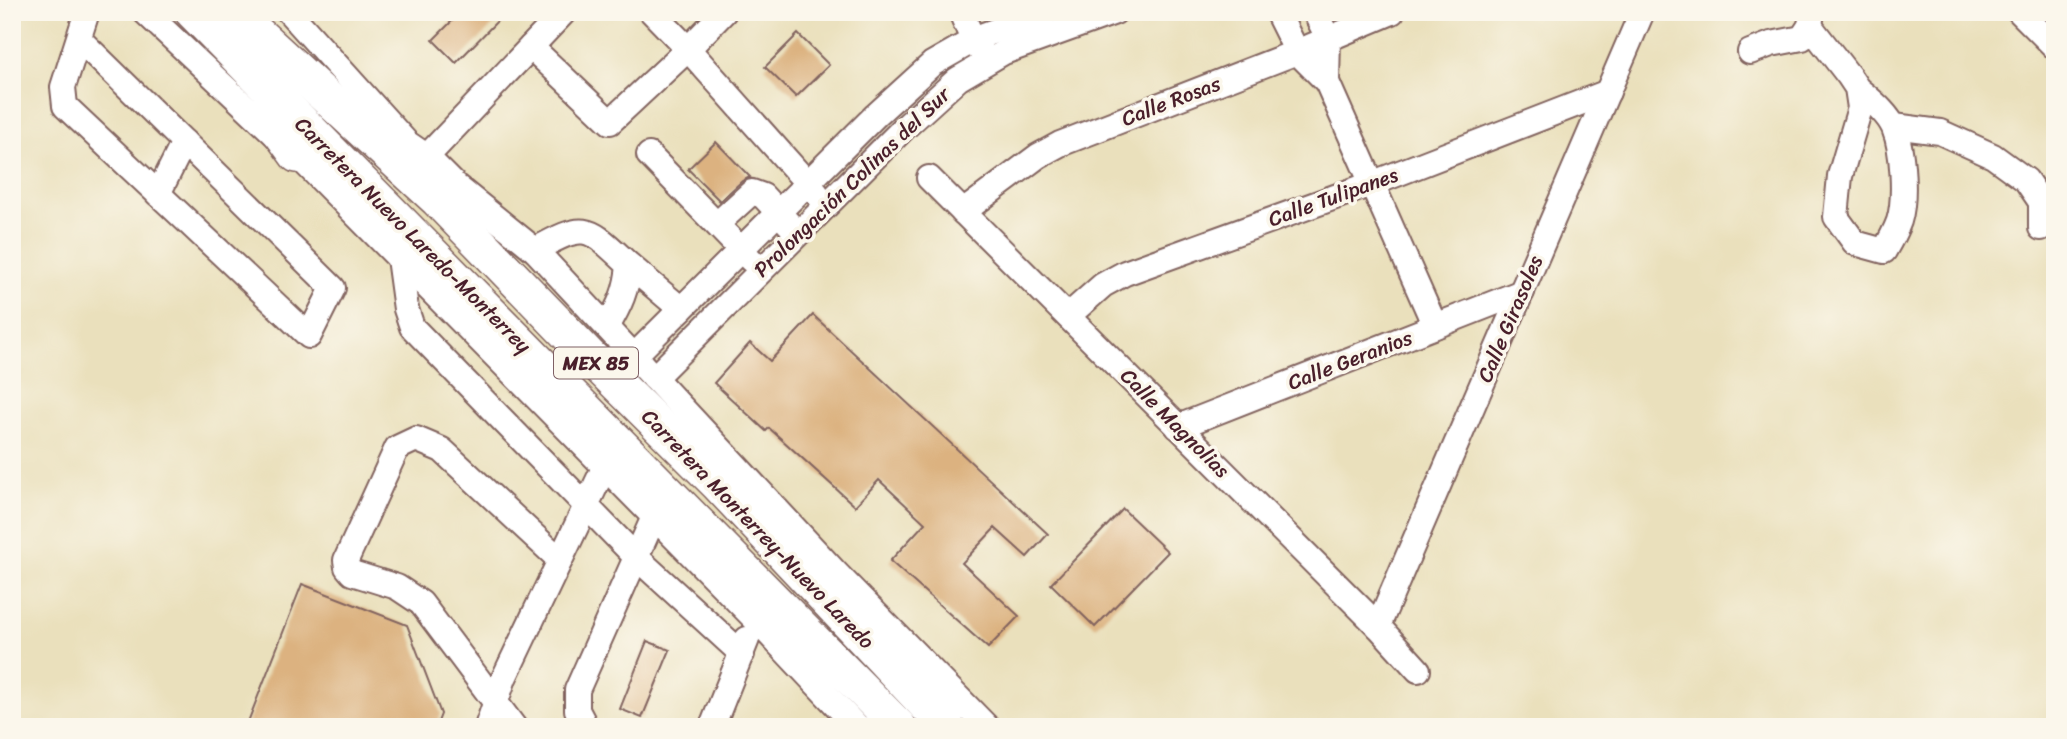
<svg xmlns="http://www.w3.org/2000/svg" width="2067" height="739" viewBox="0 0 2067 739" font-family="Sriracha,sans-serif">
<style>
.building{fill:#dcb280}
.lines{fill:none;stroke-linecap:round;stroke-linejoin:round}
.minor-casing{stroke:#82635e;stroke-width:28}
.highway-casing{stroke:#82635e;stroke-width:38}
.minor{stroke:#fff;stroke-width:24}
.highway{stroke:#fff;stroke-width:35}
.labels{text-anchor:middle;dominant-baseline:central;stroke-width:7;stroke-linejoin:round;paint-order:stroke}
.shield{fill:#fbf7ec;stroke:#7f6065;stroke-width:2}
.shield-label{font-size:19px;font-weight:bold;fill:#4a1f2b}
.street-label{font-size:21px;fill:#4a1f2b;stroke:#fbf7ec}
</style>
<rect width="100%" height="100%" fill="#fbf7ec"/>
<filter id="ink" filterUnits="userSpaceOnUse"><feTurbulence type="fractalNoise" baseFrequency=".0143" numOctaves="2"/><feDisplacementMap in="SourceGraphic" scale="14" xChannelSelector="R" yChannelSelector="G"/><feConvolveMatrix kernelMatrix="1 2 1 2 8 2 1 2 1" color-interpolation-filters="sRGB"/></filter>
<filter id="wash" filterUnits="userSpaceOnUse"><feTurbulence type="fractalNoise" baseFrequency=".00686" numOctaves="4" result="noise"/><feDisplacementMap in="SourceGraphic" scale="28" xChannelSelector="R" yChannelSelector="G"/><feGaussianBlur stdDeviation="1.57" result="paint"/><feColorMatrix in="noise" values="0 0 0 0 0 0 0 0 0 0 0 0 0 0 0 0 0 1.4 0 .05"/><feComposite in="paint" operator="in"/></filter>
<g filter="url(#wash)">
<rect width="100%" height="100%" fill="#eae0bc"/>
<g id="blocks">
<g class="building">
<polygon points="461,12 506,12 456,63 433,40"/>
<polygon points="798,34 829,65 796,97 765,67"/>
<polygon points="716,142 750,177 742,181 720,201 688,169"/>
<polygon points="813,315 1048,534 1027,557 995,528 962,563 1019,616 988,648 890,561 925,523 879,480 855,506 769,428 766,431 714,383 750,343 770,361"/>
<polygon points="1123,509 1168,552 1095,627 1051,584"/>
<polygon points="302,584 407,625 441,714 436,727 246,727"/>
<polygon points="647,641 670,650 642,718 620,709"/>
</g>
</g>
</g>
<g filter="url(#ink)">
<use href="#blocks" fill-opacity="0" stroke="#82635e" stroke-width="2"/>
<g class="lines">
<defs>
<g id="minor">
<polyline points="145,12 297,155 755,619 857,727"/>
<polyline points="289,12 407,143 426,156 456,186 535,250 837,574 987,727"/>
<polyline points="652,12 688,49 817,194"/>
<polyline points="961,12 973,40 982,53"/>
<polyline points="1277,12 1297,52 1327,82 1435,326"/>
<polyline points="1315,12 1328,38 1327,82"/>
<polyline points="2020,12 2055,47"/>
<path d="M1810,26L1849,76L1857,88L1860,108L1840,176L1836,217L1855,243L1884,251C1890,241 1895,232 1899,221C1906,198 1903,150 1894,128C1887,112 1869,99 1857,88"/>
<polyline points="79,39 333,288 309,336 65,106 63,87 87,12"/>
<polyline points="531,47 610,122 688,49 724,12"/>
<polyline points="1750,52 1771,44 1802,38 1810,26 1812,12"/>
<polyline points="1894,126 1940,132 1993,156 2026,180 2041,202 2041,228"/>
<polyline points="649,155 751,260"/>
<polyline points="415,169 564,12"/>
<polyline points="929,178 1378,626 1418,670"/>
<polyline points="158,194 184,142"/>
<polyline points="963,212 1038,156 1060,144 1297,52 1392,12"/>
<polyline points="717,224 752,192 763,196 789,224"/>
<path d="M535,250C587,221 587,226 629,265C627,290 620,305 607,327"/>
<polyline points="399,258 406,309 412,327 636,557 742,654"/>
<polyline points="629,265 681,309"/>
<polyline points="1068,316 1103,285 1125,273 1371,184 1608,92"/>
<polyline points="633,357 876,115 932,64 981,36 1047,12"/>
<polyline points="654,378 903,129 958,79 1004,52 1115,12"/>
<polyline points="1178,427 1522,292"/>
<polyline points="1378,626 1642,12"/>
<polyline points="487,727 504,678 605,466"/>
<polyline points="514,727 421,603 397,587 352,573 347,567 346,560 397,448 416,439 442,450 560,560"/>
<polyline points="586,727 577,710 577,690 654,517"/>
<polyline points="712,727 747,639"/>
</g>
<g id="highway">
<polyline points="193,12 899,727"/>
<polyline points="234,12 438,200 590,357 717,483 947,727"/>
<polyline points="265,111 297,155"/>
</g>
</defs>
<use href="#minor" class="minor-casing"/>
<use href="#highway" class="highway-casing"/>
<use href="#minor" class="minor"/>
<use href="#highway" class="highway"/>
</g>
</g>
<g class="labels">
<rect class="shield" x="554" y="347.5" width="84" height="31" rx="5"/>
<g class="shield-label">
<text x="596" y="363">MEX 85</text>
</g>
<g class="street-label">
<text transform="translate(1171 101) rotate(-21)">Calle Rosas</text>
<text transform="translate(852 182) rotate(-44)">Prolongación Colinas del Sur</text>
<text transform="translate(1333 197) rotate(-20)">Calle Tulipanes</text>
<text transform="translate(413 235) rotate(45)">Carretera Nuevo Laredo-Monterrey</text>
<text transform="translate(1510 319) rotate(-67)">Calle Girasoles</text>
<text transform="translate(1350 360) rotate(-21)">Calle Geranios</text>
<text transform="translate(1175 423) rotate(45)">Calle Magnolias</text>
<text transform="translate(758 529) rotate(46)">Carretera Monterrey-Nuevo Laredo</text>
</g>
</g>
<rect width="2067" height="739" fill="none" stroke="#fbf7ec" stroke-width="42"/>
</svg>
